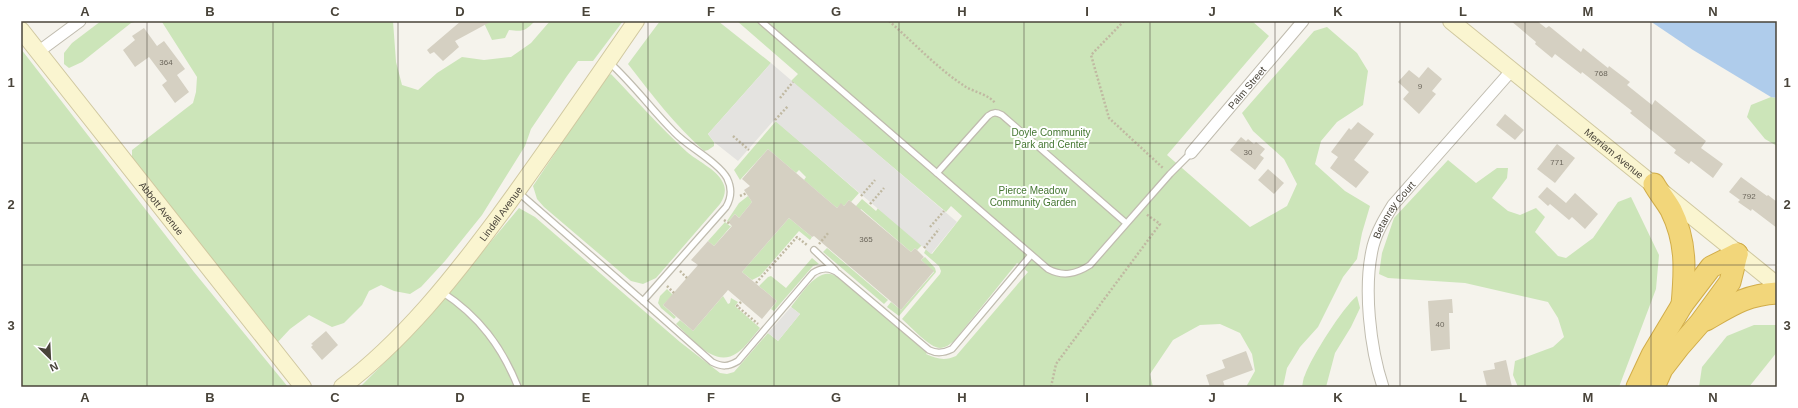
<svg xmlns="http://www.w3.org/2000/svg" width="1798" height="408" viewBox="0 0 1798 408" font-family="Arial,sans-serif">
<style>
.green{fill:#cce5b9}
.parking{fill:#e4e3e0}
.water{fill:#afcceb}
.building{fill:#d5d0c2}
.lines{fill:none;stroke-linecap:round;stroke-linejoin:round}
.lane-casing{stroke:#c0bcaf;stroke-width:8}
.street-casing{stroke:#c0bcaf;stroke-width:13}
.secondary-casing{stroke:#d0c8a0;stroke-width:18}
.highway-casing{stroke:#d1ad4a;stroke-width:23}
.path{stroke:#c0b9a2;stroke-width:2.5;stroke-dasharray:2 2;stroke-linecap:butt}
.lane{stroke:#fff;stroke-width:5.5}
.street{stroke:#fff;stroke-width:11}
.secondary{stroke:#faf5d0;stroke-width:16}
.highway{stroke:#f2d67a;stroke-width:21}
.grid{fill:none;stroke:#49443a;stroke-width:1;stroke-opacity:0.55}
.labels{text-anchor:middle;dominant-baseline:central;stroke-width:4;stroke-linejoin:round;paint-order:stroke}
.number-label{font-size:8px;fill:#6c675c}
.street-label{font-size:10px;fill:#49443a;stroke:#fff}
.park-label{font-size:10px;fill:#447631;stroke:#fff}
.neatline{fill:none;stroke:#49443a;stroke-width:1.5}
.grid-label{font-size:13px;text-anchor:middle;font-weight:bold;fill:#49443a}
</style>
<rect width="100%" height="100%" fill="#f5f3ec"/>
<g class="green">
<polygon points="101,21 138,21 131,23 82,62 69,68 64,64 64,53 72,43"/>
<polygon points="159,21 393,21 396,62 402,85 418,90 437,73 462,57 484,60 511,57 531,43 550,21 623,21 593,61 578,61 567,76 531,129 525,146 482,215 445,261 421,287 410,294 394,291 381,285 369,291 362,305 344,323 332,327 309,315 290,329 276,344 132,160 132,150 193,103 196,92 197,77 162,22"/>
<path d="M483,21H535C525,31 523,32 509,30L505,38L492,40Z"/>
<path d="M660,21H718L771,63L708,134L714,142V146L708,150L704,151C675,125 652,95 628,64Z"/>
<path d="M737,21H1252L1269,36L1167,155L1250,227L1287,206L1297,184L1284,159L1253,131L1242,113L1314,31L1327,27L1357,53L1368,71L1363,105L1337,122L1321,141L1315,164L1345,191L1370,206L1362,233L1357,259L1343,277L1318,327L1300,347L1287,368L1283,387H1246L1255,371L1252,354L1240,333L1220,324L1200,325L1173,340L1150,374L1153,387H360L418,329L519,208L535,217L680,342L720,373L727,374L734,372L768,333L778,341L800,314L791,307C801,295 819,264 837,277L839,274L929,350L926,354C937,359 945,361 956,356L1028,272L1017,263L954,341C950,344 946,348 940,348C930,348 910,326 902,319L940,274L941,271L939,266L924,253L926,249L932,254L962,216L951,206L946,212L791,81L798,74Z"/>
<polygon points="21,49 194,272 288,387 21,387"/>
<path d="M611,74C636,100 660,127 687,152C696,160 717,170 722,181C727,189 725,196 720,204L656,278L643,284L631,281L544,207L537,199L533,186L606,77Z"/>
<polygon points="1771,97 1777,98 1777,146 1765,139 1747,117 1751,105"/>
<polygon points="776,121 859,193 851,202 849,200 844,206 841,204 837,208 804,180 806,177 799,170 796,173 768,149 740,180 734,170"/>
<polygon points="1448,160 1476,183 1497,168 1508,168 1507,178 1492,198 1508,211 1520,215 1536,208 1545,217 1535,232 1558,256 1566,258 1593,238 1618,202 1631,197 1659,255 1656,289 1619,387 1518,387 1513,375 1515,361 1553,347 1564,337 1558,318 1548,302 1465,283 1388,278 1379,274 1382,253 1394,218"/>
<polygon points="748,196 752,202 739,218 735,214 728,222 727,221 739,203"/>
<polygon points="862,199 876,211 878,208 922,245 917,250 915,248 911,252 861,209 856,215 856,206"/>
<polygon points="789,218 812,237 810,240 799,231 760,276 752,280 742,272"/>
<polygon points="725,222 730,226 732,225 714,246 708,241"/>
<polygon points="827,248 888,300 884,304 823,252"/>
<polygon points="925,257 935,268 936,272 899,316 887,307 891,302 901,310 934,272 921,260"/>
<polygon points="812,258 819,264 813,266 774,311 771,309 777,301 759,286 768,277 771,276 786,288"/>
<polygon points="667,289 673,295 663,305 676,317 674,319 661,308 658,303 660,296"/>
<path d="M723,296L728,304L730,303L731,298L738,302L735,306L760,328C753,336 746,347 737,353C714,369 692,338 676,324L680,320L693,331Z"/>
<path d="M1357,296L1360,308L1351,327L1335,353L1326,387H1302C1303,383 1303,378 1305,375C1311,358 1343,307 1357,296Z"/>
<polygon points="1754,325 1777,325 1777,352 1749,387 1699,387 1702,367 1727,336"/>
</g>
<g class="parking">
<polygon points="771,63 957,222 931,254 774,120 738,161 714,142 708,134"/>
<polygon points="791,307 800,314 778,341 768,333"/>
</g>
<polygon class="water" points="1650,21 1777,21 1777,98 1771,97 1693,50"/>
<g class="building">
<polygon points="461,21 492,21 455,41 459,47 443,61 434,52 430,54 427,50"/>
<polygon points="1511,21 1537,21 1546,28 1549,26 1581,52 1583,48 1608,68 1609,66 1630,82 1627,85 1652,105 1655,100 1706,141 1701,148 1723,164 1713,178 1691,161 1689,164 1674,153 1676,150 1630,113 1632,111 1582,72 1581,74 1555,54 1552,58 1535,44 1536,42"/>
<polygon points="144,28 157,46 164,41 185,69 177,75 189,92 175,103 162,85 167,81 149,57 135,67 123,50 135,40 132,36"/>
<polygon points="1428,67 1442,79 1432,91 1436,94 1419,114 1403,99 1409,92 1398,82 1409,70 1419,78"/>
<polygon points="1505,114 1524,130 1515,140 1496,125"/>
<polygon points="1358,122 1374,134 1354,160 1369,172 1356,188 1330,168 1338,157 1331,152 1349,128 1351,130"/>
<polygon points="1241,137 1246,141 1248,139 1254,144 1256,142 1265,149 1260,155 1264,158 1255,170 1230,150"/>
<polygon points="1557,144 1575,158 1555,183 1537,169"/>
<polygon points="768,149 837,208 841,203 844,206 849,200 911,252 915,248 924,257 921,260 934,271 901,310 814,236 812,237 789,218 742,272 777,301 762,319 728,290 693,331 663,305 698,265 691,260 708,241 714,246 732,226 728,222 735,214 739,218 752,202 744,190 750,186 742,179"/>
<polygon points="1268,169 1284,183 1274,194 1258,180"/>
<polygon points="1741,177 1767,196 1768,195 1777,202 1777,228 1752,209 1751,211 1738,202 1740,200 1729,192"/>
<polygon points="1547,187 1566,203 1575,193 1598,214 1585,229 1572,217 1569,220 1550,204 1548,206 1538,197"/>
<polygon points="1452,299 1453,313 1449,313 1450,349 1431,351 1428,301"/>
<polygon points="326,331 338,345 322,360 311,347 313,345 311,344"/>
<polygon points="1246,351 1253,370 1223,381 1225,387 1210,387 1206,375 1225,368 1222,360"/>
<polygon points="1506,360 1512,387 1487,387 1483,371 1495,369 1494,363"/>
</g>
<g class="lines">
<defs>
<g id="lane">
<path d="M761,21L1048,269C1063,277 1076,274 1090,265L1170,174L1191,153"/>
<path d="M937,173L988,116C993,112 996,112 1002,115L1126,223"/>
<path d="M518,192L643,301L726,207C732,197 732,188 727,178C718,162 688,147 674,132C652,110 633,84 610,63"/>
<polyline points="814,250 835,270"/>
<path d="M442,292C479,316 502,347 518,387"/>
<path d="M643,301L712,362C722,367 728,367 738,361L813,273C822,267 830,267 839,274L929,350C937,354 944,353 952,349L1031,255"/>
</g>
<g id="street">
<polyline points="38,52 80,21"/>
<path id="s1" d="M1191,153L1303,21"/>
<path id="s2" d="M1383,387C1370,348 1363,287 1373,246C1377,231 1385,218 1393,205L1512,70"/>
</g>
<g id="secondary">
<path id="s3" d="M1451,21L1777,285"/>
<path id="s4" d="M21,30L303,387"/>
<path id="s5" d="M342,387C404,340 453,278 499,216C546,152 591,86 636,21"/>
</g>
<g id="highway">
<path d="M1654,184C1659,193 1666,201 1671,210C1687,242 1685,271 1682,305"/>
<path d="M1706,320C1732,305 1746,295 1777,293"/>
<polyline points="1637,387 1652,355 1682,305 1711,267 1737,254"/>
<polyline points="1654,387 1662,369 1679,347 1700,323 1730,282 1737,254"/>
</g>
</defs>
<use href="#lane" class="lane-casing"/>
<use href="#street" class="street-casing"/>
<use href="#secondary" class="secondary-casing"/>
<use href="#highway" class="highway-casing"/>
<g class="path">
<path d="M889,21C914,43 938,69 966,87C975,92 989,95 995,103"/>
<polyline points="1124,21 1091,55 1109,118 1163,168"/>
<polyline points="780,98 793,82"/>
<polyline points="775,120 788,106"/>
<polyline points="733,136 749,150"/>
<polyline points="740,196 747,193"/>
<polyline points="861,196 875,180"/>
<polyline points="870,204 884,188"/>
<polyline points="724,220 730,224"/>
<polyline points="930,227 944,211"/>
<polyline points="819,244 829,232"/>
<polyline points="924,248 939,229"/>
<polyline points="680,271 687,278"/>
<polyline points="756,283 797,237 807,245"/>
<polyline points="667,286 674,293"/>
<polyline points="741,302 737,306 758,324"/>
<polyline points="1051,387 1056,364 1160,224 1146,214"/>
</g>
<use href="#lane" class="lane"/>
<use href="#street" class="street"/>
<use href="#secondary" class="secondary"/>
<use href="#highway" class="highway"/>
</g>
<path class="grid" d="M147,21V387M273,21V387M398,21V387M523,21V387M648,21V387M774,21V387M899,21V387M1024,21V387M1150,21V387M1275,21V387M1400,21V387M1525,21V387M1651,21V387M21,143H1777M21,265H1777"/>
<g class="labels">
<g class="number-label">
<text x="166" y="62">364</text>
<text x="1601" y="73">768</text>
<text x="1420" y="86">9</text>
<text x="1248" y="152">30</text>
<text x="1557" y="162">771</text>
<text x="1749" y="196">792</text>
<text x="866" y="239">365</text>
<text x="1440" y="324">40</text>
</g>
<g class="street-label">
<text stroke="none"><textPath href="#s1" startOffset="86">Palm Street</textPath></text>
<text stroke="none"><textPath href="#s3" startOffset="210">Merriam Avenue</textPath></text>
<text stroke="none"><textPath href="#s4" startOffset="227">Abbott Avenue</textPath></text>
<text stroke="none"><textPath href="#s2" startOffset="185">Betanray Court</textPath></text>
<text stroke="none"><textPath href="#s5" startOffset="236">Lindell Avenue</textPath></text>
</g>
<g class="park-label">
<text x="1051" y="132">Doyle Community<tspan x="1051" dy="12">Park and Center</tspan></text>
<text x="1033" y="190">Pierce Meadow<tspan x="1033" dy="12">Community Garden</tspan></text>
</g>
</g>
<rect width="1798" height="408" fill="none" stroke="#ffffff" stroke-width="44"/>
<g transform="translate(50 358) rotate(156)" stroke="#ffffff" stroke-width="3" paint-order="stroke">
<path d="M0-3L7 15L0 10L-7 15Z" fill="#49443a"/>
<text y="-6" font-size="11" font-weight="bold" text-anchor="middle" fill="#49443a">N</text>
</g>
<rect x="22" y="22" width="1754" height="364" class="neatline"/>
<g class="grid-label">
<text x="85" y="16">A</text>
<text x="210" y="16">B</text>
<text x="335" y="16">C</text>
<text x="460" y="16">D</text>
<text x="586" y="16">E</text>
<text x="711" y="16">F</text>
<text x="836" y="16">G</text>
<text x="962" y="16">H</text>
<text x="1087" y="16">I</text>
<text x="1212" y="16">J</text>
<text x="1338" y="16">K</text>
<text x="1463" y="16">L</text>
<text x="1588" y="16">M</text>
<text x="1713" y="16">N</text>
<text x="11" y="87">1</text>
<text x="1787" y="87">1</text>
<text x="11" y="209">2</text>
<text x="1787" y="209">2</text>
<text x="11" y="330">3</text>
<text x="1787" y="330">3</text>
<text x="85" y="402">A</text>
<text x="210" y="402">B</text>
<text x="335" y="402">C</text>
<text x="460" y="402">D</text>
<text x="586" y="402">E</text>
<text x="711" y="402">F</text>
<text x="836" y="402">G</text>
<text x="962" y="402">H</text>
<text x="1087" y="402">I</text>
<text x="1212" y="402">J</text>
<text x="1338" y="402">K</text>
<text x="1463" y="402">L</text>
<text x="1588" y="402">M</text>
<text x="1713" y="402">N</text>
</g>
</svg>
